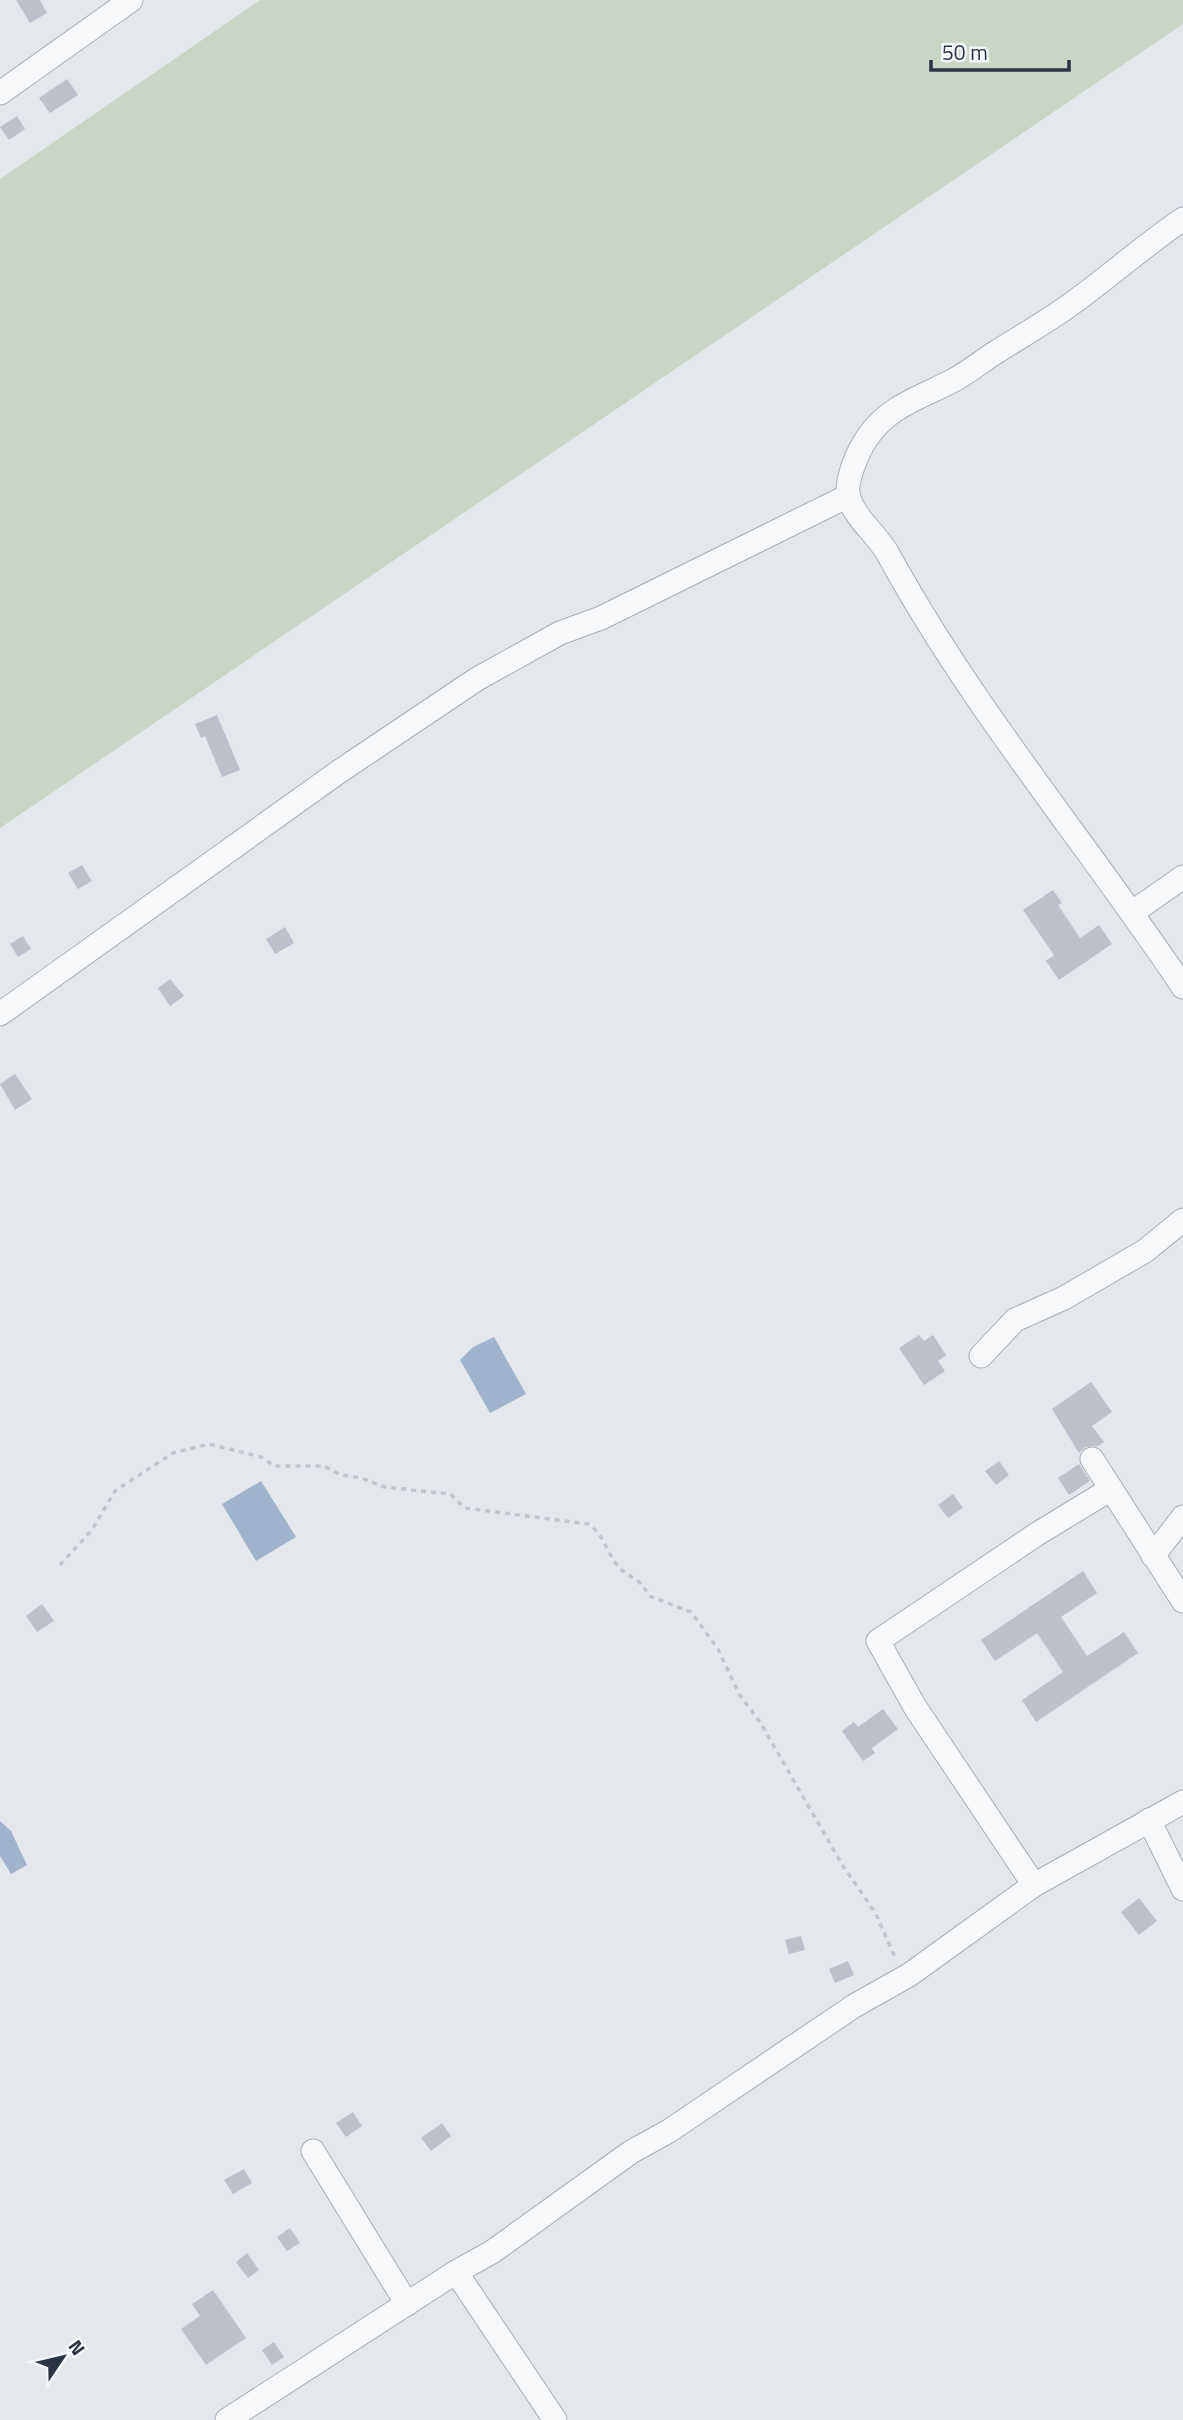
<svg xmlns="http://www.w3.org/2000/svg" width="1183" height="2420" viewBox="0 0 1183 2420" font-family="'Titillium Web',sans-serif">
<style>
.green{fill:#c9d6c5}
.water{fill:#9fb4cc}
.building{fill:#bbc0ca}
.lines{fill:none;stroke-linecap:round;stroke-linejoin:round}
.minor-casing{stroke:#a9aeb7;stroke-width:25}
.path{stroke:#c2c5cb;stroke-width:3.5;stroke-dasharray:5 5;stroke-linecap:butt}
.minor{stroke:#f7f8fa;stroke-width:23}
</style>
<rect width="100%" height="100%" fill="#e4e7ec"/>
<polygon class="green" points="260,0 1183,0 1183,24 0,828 0,179"/>
<g class="water">
<polygon points="494,1337 526,1394 490,1413 460,1360 473,1347"/>
<polygon points="261,1481 296,1537 256,1561 222,1504"/>
<polygon points="0,1821 11,1831 27,1865 11,1874 0,1856"/>
</g>
<g class="building">
<polygon points="16,0 40,0 47,13 30,23"/>
<polygon points="67,79 78,95 50,113 39,98"/>
<polygon points="17,116 25,129 9,140 0,127"/>
<polygon points="217,715 240,770 222,777 205,736 201,738 195,724"/>
<polygon points="82,865 92,881 78,889 68,873"/>
<polygon points="1053,890 1062,903 1058,905 1080,938 1099,925 1112,944 1059,980 1046,961 1054,955 1023,910"/>
<polygon points="285,927 294,943 275,954 266,939"/>
<polygon points="23,936 31,949 18,957 10,944"/>
<polygon points="170,979 184,996 170,1006 158,988"/>
<polygon points="15,1074 32,1099 15,1110 0,1084"/>
<polygon points="919,1335 924,1341 933,1335 946,1355 938,1361 945,1371 924,1385 899,1348"/>
<polygon points="1091,1382 1112,1412 1092,1426 1104,1442 1098,1446 1085,1447 1079,1453 1052,1409"/>
<polygon points="999,1461 1009,1475 996,1485 985,1471"/>
<polygon points="1079,1464 1090,1481 1069,1495 1058,1478"/>
<polygon points="953,1494 963,1508 948,1518 938,1505"/>
<polygon points="1083,1571 1097,1593 1061,1617 1087,1656 1124,1632 1138,1653 1036,1722 1022,1700 1063,1672 1037,1633 995,1661 981,1640"/>
<polygon points="42,1604 54,1621 37,1632 26,1616"/>
<polygon points="883,1709 898,1729 872,1748 875,1753 863,1761 842,1731 854,1722 858,1727"/>
<polygon points="1139,1898 1157,1921 1139,1935 1121,1912"/>
<polygon points="801,1936 805,1950 789,1954 785,1940"/>
<polygon points="848,1961 854,1975 835,1983 829,1969"/>
<polygon points="353,2112 362,2126 346,2137 336,2123"/>
<polygon points="442,2123 451,2136 431,2151 421,2138"/>
<polygon points="244,2169 252,2183 233,2194 224,2180"/>
<polygon points="290,2228 300,2243 287,2251 277,2237"/>
<polygon points="247,2253 259,2270 248,2278 236,2262"/>
<polygon points="213,2290 246,2338 206,2365 181,2329 200,2316 192,2304"/>
<polygon points="274,2342 284,2357 272,2365 262,2350"/>
</g>
<g class="lines">
<defs>
<g id="minor">
<polyline points="0,93 131,0"/>
<path d="M1183,219C1145,245 1111,275 1074,302C1050,320 1023,335 998,351C983,360 969,372 954,380C922,397 888,406 867,438C858,451 844,483 849,498C856,520 877,534 888,554C972,708 1086,842 1183,987"/>
<polyline points="1133,912 1183,877"/>
<polyline points="0,1014 340,771 477,679 560,633 601,618 848,496"/>
<polyline points="981,1356 1015,1320 1064,1298 1145,1251 1183,1220"/>
<polyline points="1092,1459 1183,1601"/>
<polyline points="1153,1556 1183,1517"/>
<polyline points="1149,1820 1183,1889"/>
<polyline points="1034,1885 915,1707 878,1641 1037,1534 1111,1489"/>
<polyline points="313,2151 407,2304"/>
<polyline points="456,2272 555,2420"/>
<polyline points="227,2420 456,2272 492,2252 631,2152 669,2131 854,2006 909,1975 1034,1885 1183,1802"/>
</g>
</defs>
<use href="#minor" class="minor-casing"/>
<path class="path" d="M60,1565L92,1530L115,1491L173,1453L209,1444L261,1457L274,1466H324L341,1475L362,1478L384,1487L450,1494L465,1508L588,1524C605,1535 605,1550 617,1565C628,1579 640,1576 649,1596L691,1612L718,1649L739,1694L760,1722L843,1866L876,1914L896,1960"/>
<use href="#minor" class="minor"/>
</g>
<g transform="translate(63 2357) rotate(55)" stroke="#f4f6f9" stroke-width="5" paint-order="stroke">
<path d="M0-5L12 26L0 18L-12 26Z" fill="#2b3445"/>
<text y="-10" font-size="19" font-weight="bold" text-anchor="middle" fill="#2b3445">N</text>
</g>
<path d="M931 60v10h138v-10" fill="none" stroke="#2b3445" stroke-width="3.5"/>
<text x="942" y="60" font-size="21" fill="#2b3445" stroke="#f4f6f9" stroke-width="5" paint-order="stroke">50 m</text>
</svg>
